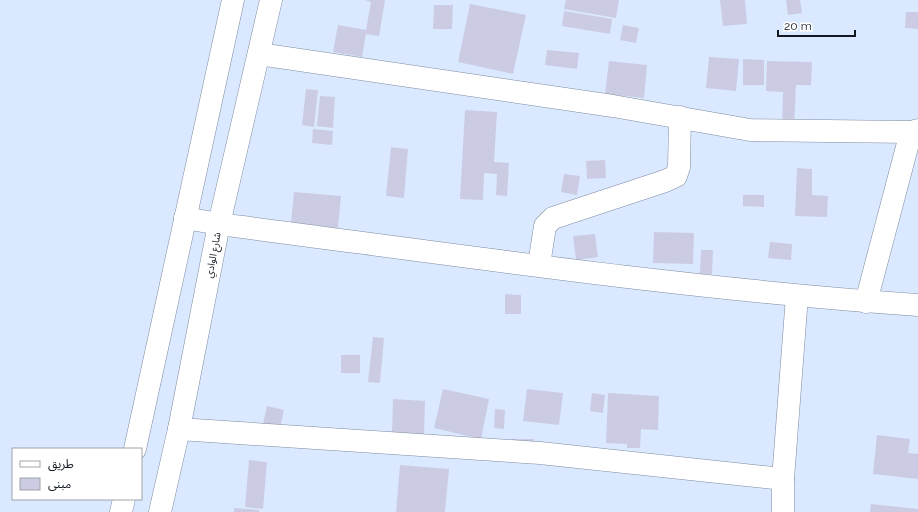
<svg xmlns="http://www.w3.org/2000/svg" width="918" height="512" viewBox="0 0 918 512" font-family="Raleway,'Noto Sans Arabic',sans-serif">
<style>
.building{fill:#cbcce4}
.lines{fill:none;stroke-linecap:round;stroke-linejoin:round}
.street-casing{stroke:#7e8ca0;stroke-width:23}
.secondary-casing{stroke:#7e8ca0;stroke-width:23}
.street{stroke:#fff;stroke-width:22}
.secondary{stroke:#fff;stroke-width:22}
.labels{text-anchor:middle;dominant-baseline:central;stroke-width:3;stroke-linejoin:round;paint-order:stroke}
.street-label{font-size:10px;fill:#12181f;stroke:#fff}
</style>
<rect width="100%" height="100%" fill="#dae9ff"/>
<g class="building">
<polygon points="365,0 385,0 379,36 366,34 362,57 333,52 338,25 366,30 371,2"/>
<polygon points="566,0 619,0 616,18 564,9"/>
<polygon points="720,0 745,0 747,24 723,26"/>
<polygon points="786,0 800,0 802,13 788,15"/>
<polygon points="470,4 526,15 513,74 458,62"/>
<polygon points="434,5 453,5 452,29 433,29"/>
<polygon points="564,11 612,19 610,34 562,26"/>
<polygon points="906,12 918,12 918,29 905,28"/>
<polygon points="623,25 639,28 636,43 620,40"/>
<polygon points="547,50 579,53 577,69 545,65"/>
<polygon points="709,57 739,59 736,91 706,88"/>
<polygon points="743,59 764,60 764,85 743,85"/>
<polygon points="609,61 647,65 644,98 605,94"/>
<polygon points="767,61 812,62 811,85 796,85 794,127 782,127 783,92 766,91"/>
<polygon points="306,89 318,90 314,127 302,125"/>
<polygon points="320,96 335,97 333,128 317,126"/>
<polygon points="465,110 497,112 494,162 509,163 507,196 496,195 497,174 484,173 483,200 460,199"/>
<polygon points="313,129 333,131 332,145 312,143"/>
<polygon points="391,147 408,149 404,198 386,196"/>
<polygon points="605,160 606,178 587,179 586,161"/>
<polygon points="797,168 812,169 812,195 828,196 827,217 795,216"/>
<polygon points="564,174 580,176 577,195 561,192"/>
<polygon points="294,192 341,196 338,228 291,223"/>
<polygon points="743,195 764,195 764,207 743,206"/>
<polygon points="654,232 694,233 693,264 653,263"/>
<polygon points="595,234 598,257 576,260 573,236"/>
<polygon points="770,242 792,244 791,260 768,258"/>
<polygon points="701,250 713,250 712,274 700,274"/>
<polygon points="505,294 521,295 521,314 505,314"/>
<polygon points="373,337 384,338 380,383 368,382"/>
<rect x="341" y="355" width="19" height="18"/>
<polygon points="443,389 489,399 481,439 434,428"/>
<polygon points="527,389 563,393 559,425 523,421"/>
<polygon points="592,393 605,395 603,413 590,411"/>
<polygon points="608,393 659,396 658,430 641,429 640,448 627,448 627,444 606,443"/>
<polygon points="393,399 425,401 424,435 392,433"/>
<polygon points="267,406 284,410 280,428 263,424"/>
<polygon points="495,409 505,410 504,429 494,428"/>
<polygon points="877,435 910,439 908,453 918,454 918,479 873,474"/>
<polygon points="512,439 534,439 534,452 512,451"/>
<polygon points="249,460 267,462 263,509 245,507"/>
<polygon points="400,465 449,469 445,512 396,512"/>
<polygon points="871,504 918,509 918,512 870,512"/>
<polygon points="234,508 259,510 259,512 234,512"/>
</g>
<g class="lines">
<defs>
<g id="street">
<polyline points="259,54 613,106 750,130 911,132 918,130"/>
<path d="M185,218L219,224C451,254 685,289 918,305"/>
<polyline points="539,265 545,226 553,218 665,181 676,176 679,167 680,117"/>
<polyline points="866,302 911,132"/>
<polyline points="179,429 540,453 783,479"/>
<polyline points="783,512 783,479 797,296"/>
</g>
<g id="secondary">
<polyline points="135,449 233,0"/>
<polyline points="121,512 124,499"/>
<polyline points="160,512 179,429 219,224 271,0"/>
</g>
</defs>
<use href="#street" class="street-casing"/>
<use href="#secondary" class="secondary-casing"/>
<use href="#street" class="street"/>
<use href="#secondary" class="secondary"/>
</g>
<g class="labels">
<g class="street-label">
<text transform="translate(213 255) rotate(-79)">شارع الوادي</text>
</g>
</g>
<rect x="12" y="448" width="130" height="52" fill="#ffffff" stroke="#a0a3a5"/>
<rect x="20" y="461" width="20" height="6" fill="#ffffff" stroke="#a0a3a5"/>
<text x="48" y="468" font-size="12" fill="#12181f">طريق</text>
<rect x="20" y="478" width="20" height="12" fill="#cbcce4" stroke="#a0a3a5"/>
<text x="48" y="488" font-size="12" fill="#12181f">مبنى</text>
<path d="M778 30v6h77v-6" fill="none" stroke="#12181f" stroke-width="2"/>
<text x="784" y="30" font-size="12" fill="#12181f" stroke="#ffffff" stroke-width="3" paint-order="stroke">20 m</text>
</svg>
